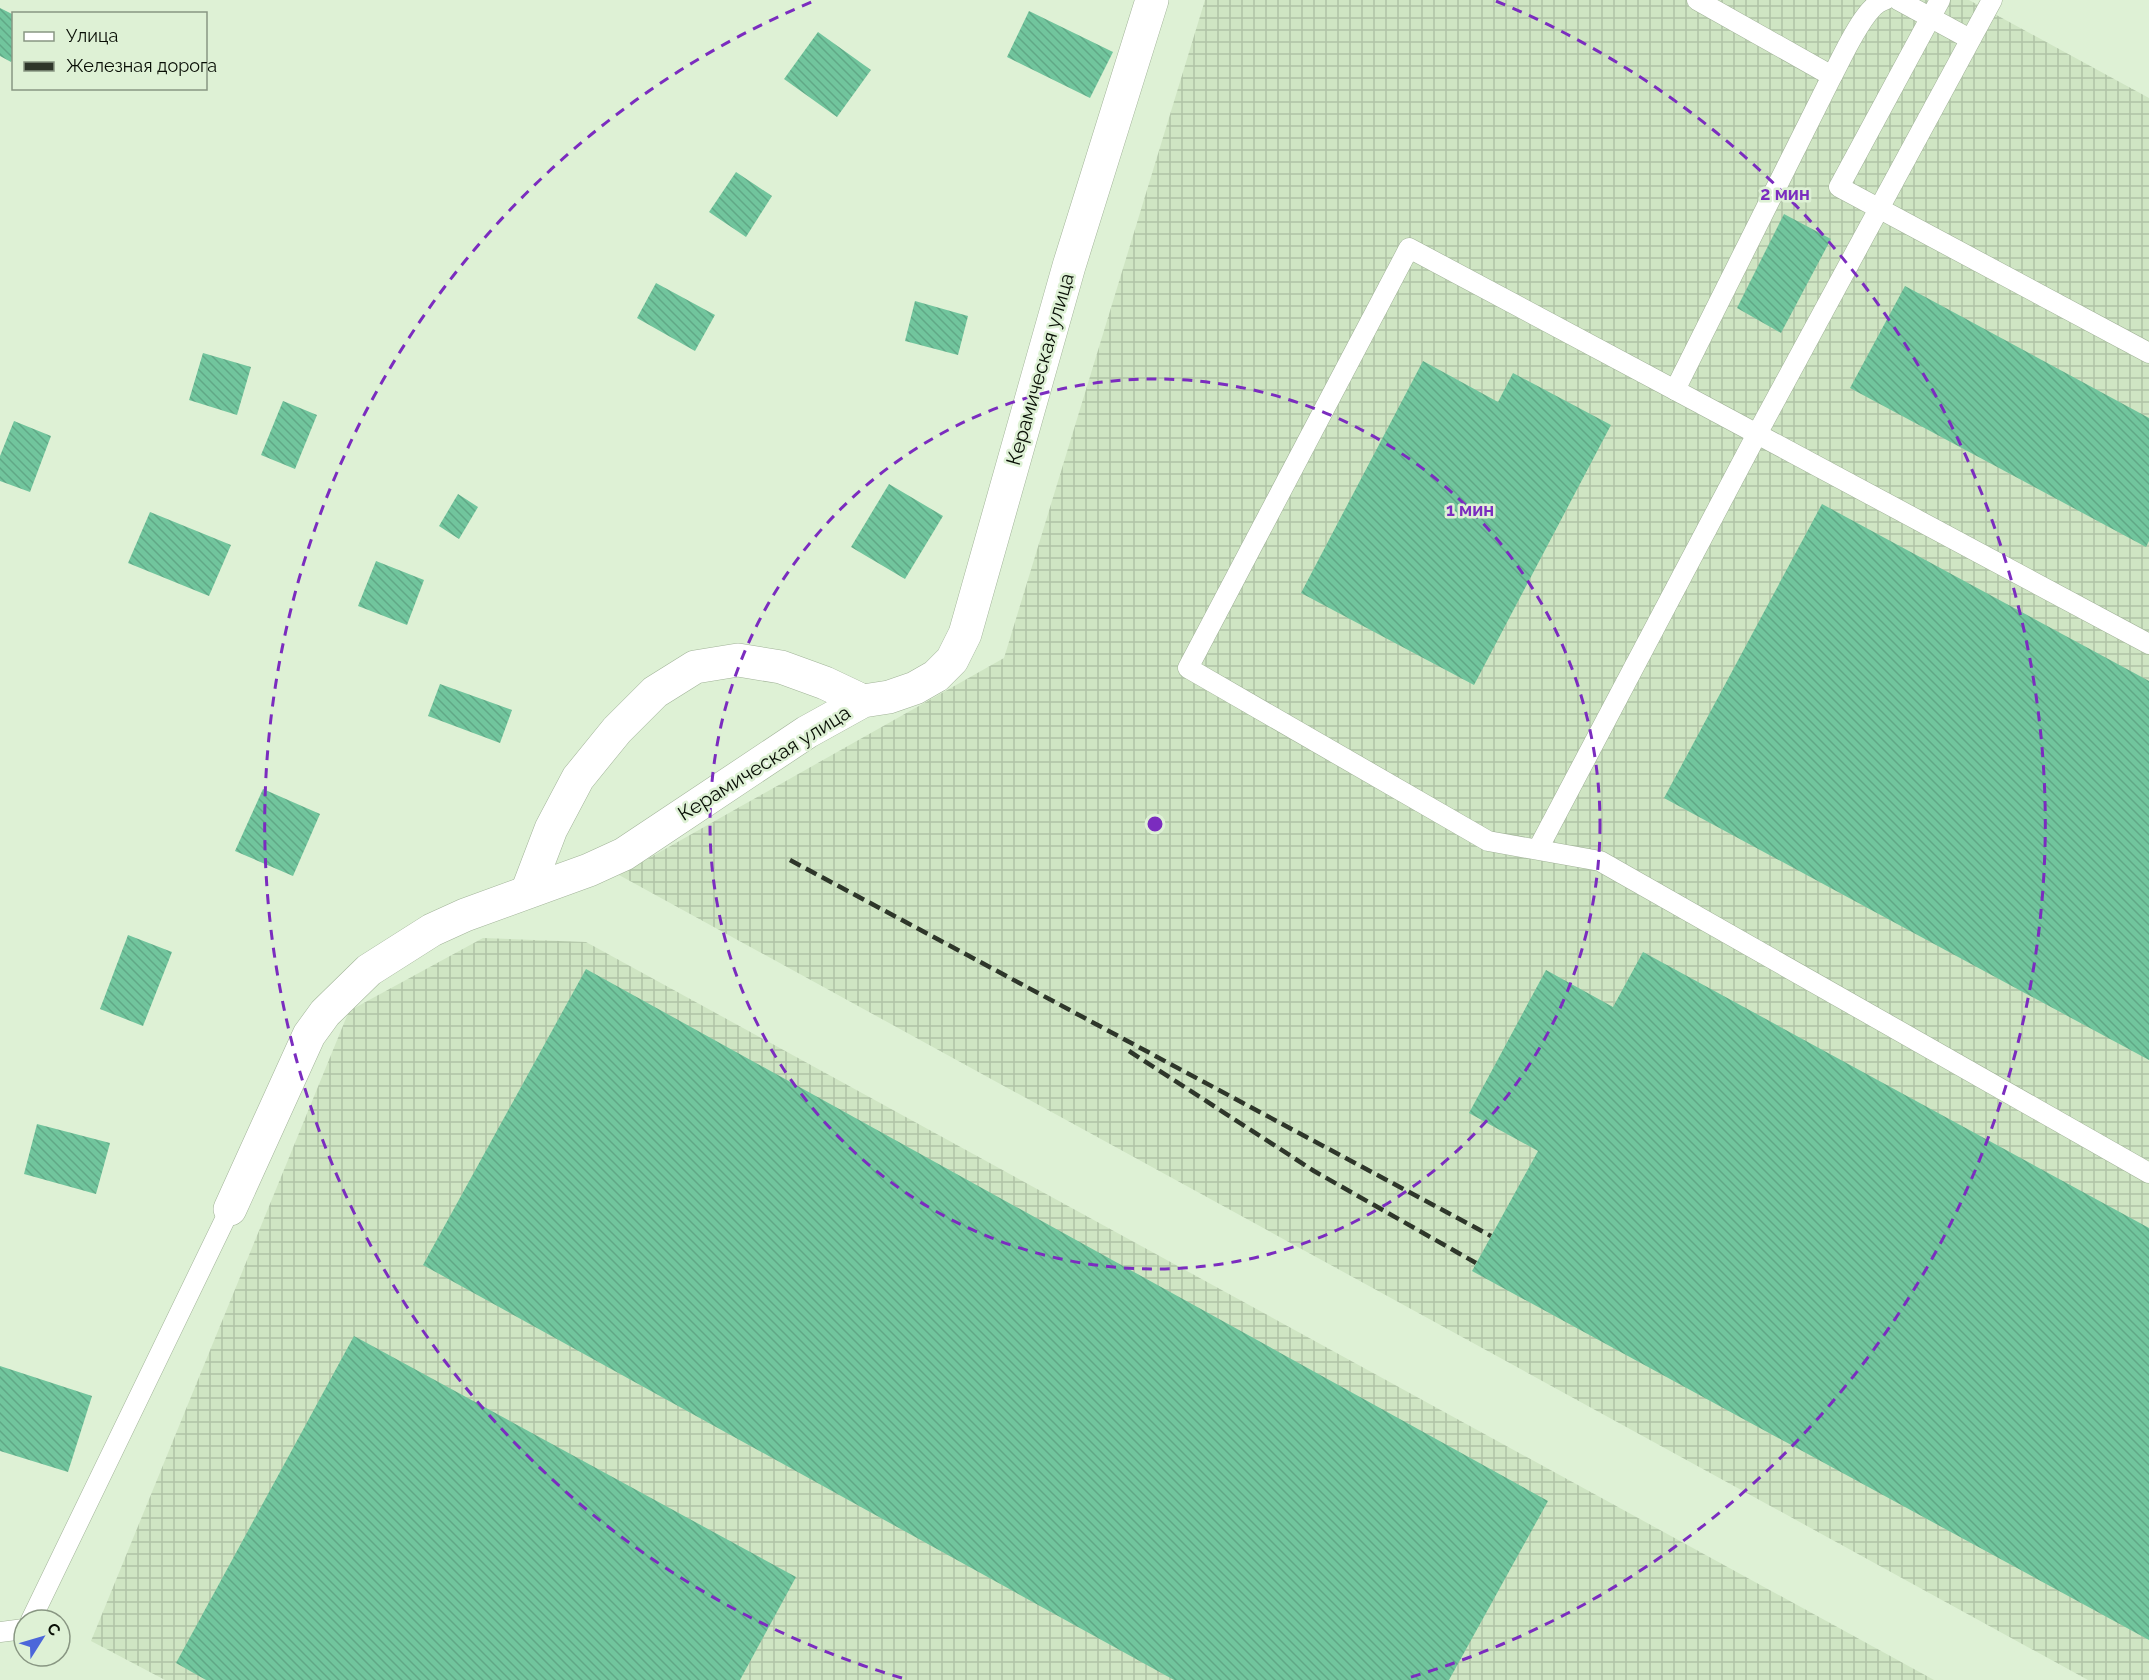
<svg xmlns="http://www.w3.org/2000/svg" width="2149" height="1680" viewBox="0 0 2149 1680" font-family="Raleway,sans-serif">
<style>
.industrial{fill:url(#industrial-grid)}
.building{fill:url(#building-back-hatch)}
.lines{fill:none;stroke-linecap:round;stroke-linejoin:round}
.lane-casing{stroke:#a1b398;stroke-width:21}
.street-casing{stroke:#a1b398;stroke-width:34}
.lane{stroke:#fff;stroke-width:20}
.street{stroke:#fff;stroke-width:33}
.rail{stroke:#2e362a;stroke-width:4.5;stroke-dasharray:12 6;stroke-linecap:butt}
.ring{fill:none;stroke:#7b2cbf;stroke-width:3;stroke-dasharray:10 8}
.labels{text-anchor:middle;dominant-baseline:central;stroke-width:5;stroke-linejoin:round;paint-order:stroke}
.street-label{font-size:20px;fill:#080e05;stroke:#def1d5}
.centre{fill:#7b2cbf;stroke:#def1d5;stroke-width:3}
.ring-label{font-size:18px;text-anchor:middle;font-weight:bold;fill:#7b2cbf;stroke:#def1d5;stroke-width:5;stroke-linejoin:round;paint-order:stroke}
</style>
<defs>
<pattern id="industrial-grid" width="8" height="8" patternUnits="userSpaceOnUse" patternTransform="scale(1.5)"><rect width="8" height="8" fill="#cfe5c3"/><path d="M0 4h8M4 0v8" fill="none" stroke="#b0c3a6"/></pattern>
<pattern id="building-back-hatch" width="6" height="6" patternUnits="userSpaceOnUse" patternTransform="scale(1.5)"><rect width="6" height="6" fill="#71c59d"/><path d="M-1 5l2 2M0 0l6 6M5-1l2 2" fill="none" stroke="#60a886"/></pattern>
</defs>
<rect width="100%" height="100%" fill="#def1d5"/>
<g class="industrial">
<polygon points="1205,0 1969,0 2149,98 2149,1680 2088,1680 619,875 1004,658"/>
<polygon points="483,938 586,942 1934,1680 165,1680 91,1641 349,1011"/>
</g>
<g class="building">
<polygon points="0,8 14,15 14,57 11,62 0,56"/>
<polygon points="1029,11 1113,52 1090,98 1007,57"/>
<polygon points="818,32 871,70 837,117 784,79"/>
<polygon points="736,172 772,196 746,237 709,212"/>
<polygon points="1784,214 1831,239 1781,333 1737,308"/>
<polygon points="656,283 715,315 695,351 637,318"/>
<polygon points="1905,286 2149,418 2149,541 2146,547 1850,388"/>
<polygon points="915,301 968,316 958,355 905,341"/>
<polygon points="203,353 251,367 237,415 189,400"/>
<polygon points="1423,361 1498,402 1513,373 1611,425 1474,685 1301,593"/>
<polygon points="283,401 317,415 295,469 261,455"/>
<polygon points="14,421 51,436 30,492 0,481 0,456"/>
<polygon points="889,484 943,516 905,579 851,547"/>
<polygon points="458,494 478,507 459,539 439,526"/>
<polygon points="1822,504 2149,681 2149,1060 1664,798"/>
<polygon points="150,512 231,545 209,596 128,563"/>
<polygon points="376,561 424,580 407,625 358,606"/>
<polygon points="440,684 512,710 500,743 428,716"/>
<polygon points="263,789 320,814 293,876 235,851"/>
<polygon points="128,935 172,952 143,1026 100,1009"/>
<polygon points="1643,952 2149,1228 2149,1640 1472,1271 1538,1151 1469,1113 1546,970 1613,1007"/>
<polygon points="586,969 1548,1501 1449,1680 1174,1680 423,1265"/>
<polygon points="37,1124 110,1143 96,1194 24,1174"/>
<polygon points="354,1336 796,1577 740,1680 206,1680 176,1663"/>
<polygon points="0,1366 92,1396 68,1472 0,1451"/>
</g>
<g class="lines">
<defs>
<g id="lane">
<polyline points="1697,0 1832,76 1675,390 1409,248 1188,668 1488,841 1600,861 2149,1173"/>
<polyline points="1898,0 1970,39"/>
<polyline points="1940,0 1839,187 2149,353"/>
<path d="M1832,76C1842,58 1865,4 1885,0"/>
<polyline points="1675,390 2149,644"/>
<polyline points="1538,849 1757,434 1992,0"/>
<polyline points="31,1620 230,1209"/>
<polyline points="0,1632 24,1629"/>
</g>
<g id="street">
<polyline points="527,892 551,829 578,778 617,730 655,692 695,667 738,660 781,667 825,683 863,701"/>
<polyline points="230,1209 309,1035 325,1013 369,970 432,930 465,915 589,870 624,854 807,732 863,701 889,697 915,688 936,676 952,660 965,634 1069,266 1152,0"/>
</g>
</defs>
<use href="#lane" class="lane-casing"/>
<use href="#street" class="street-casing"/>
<use href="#lane" class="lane"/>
<use href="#street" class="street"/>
<g class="rail">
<polyline points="790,860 1491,1236"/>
<polyline points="1129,1051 1314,1171 1476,1263"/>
</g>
</g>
<g class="ring">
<circle cx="1155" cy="824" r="445"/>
<path d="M902 1678A891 891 0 0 1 814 1M1496 1A891 891 0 0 1 1408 1678"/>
</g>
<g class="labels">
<g class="street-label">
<text transform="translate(1040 369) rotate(-74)">Керамическая улица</text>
<text transform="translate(764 763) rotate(-32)">Керамическая улица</text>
</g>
</g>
<circle cx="1155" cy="824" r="9" class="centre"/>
<g class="ring-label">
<text x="1785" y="200">2 мин</text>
<text x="1470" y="516">1 мин</text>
</g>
<rect x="12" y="12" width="195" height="78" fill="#def1d5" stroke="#889682" stroke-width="1.5"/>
<rect x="24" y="32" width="30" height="9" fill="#ffffff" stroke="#889682" stroke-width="1.5"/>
<text x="66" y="42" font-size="18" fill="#080e05">Улица</text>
<rect x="24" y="62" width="30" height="9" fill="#2e362a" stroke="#889682" stroke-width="1.5"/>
<text x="66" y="72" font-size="18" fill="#080e05">Железная дорога</text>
<g transform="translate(42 1638) rotate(53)"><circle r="28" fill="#def1d5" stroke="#889682" stroke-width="1.5"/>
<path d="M0-4.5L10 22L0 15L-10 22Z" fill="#4c66da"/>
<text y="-9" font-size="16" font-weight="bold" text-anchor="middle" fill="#080e05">С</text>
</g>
</svg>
